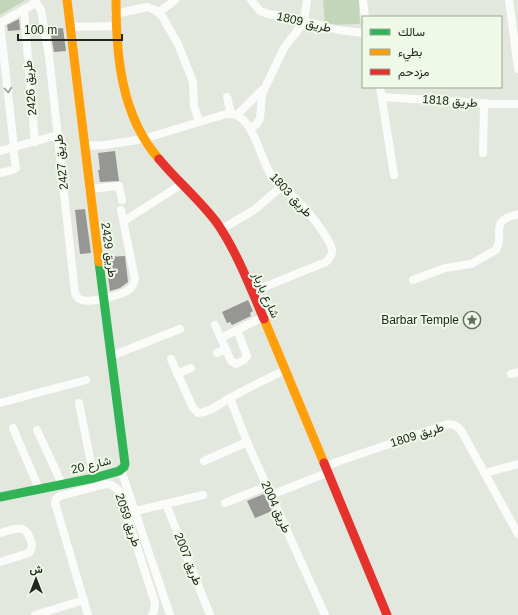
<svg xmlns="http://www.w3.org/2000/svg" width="518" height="615" viewBox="0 0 518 615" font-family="Helvetica,Vazirmatn,sans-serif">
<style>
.green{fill:#c4d6b9}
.building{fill:#969694}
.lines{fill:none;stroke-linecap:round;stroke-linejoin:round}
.street{stroke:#fbfcfa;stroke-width:8}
.fast{stroke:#30b455;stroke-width:9}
.slow{stroke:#ff9f0a;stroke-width:9}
.jam{stroke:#e5322d;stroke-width:9}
.oneway{stroke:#999c97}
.labels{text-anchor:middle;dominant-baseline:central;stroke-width:4;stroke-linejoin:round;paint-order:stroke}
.street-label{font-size:12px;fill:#22261f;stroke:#eefae7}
.poi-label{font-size:12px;fill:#22261f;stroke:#eefae7;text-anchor:end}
</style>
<rect width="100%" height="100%" fill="#e2e8de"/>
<g class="green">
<polygon points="0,0 26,0 0,15"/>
<polygon points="323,0 359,0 360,24 325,25"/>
</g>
<g class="building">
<polygon points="19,19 20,30 8,31 7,25"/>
<polygon points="63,28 66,51 54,52 50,29"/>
<polygon points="115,151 119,181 100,182 98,170 100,170 98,153"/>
<polygon points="85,209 91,253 80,254 75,210"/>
<polygon points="125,256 128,282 120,288 110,291 105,257"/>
<polygon points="248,300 253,311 250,313 251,316 232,325 230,322 227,323 222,312"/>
<polygon points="264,494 272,511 255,518 247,501"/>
</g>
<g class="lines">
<g class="street">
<polyline points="251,0 260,11 268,14 289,17 338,30 363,33"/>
<polyline points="363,0 365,17"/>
<polyline points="509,0 518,69"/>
<path d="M35,1L41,10L49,56L75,293C77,297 78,299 82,300C90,303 125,295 131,288C134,285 134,282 135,279L121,210"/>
<polyline points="24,10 35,142"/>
<polyline points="159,12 175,0"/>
<polyline points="115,14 147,7 155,10 162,16 178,44 193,82 194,106 199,121"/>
<polyline points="0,23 14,147"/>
<polyline points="0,23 32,5 36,0"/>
<polyline points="70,27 116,26"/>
<polyline points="380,87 394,175"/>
<polyline points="227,97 231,113"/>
<polyline points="382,97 494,104 518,104"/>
<polyline points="237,115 262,90"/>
<polyline points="250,128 256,125 260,119 262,94 284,48 304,22 307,0"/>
<path d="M84,146L105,145L143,139L226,114C255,110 259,163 275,181C282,189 291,194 298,201C307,210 329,237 332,249C333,254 330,258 326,262L252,292"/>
<polyline points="0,151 58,135"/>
<polyline points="483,153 484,104"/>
<polyline points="0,173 13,170 16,168 13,147"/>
<polyline points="89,189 119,186 122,200"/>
<polyline points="124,221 182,184"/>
<polyline points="222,229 254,210 281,187"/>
<path d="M413,280L445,268L471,264L496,250C506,232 487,222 518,214"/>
<polyline points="215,325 231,361 236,364 244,360 247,356 237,330"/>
<polyline points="221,338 263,317"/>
<polyline points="217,353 226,349"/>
<polyline points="111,356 180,329"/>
<path d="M171,359L193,408L198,413C212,412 221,402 232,397C249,387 267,379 285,370"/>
<polyline points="177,374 191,368"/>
<polyline points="511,374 518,372"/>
<polyline points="230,398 247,442 325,615"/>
<polyline points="0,403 86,380"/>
<polyline points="79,403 94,478"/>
<polyline points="13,428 39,489"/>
<polyline points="37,430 62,484"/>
<polyline points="204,461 247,442"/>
<path d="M325,466L445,425C452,423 458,426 462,432L518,534"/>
<polyline points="121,470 170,615"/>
<polyline points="485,473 518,464"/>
<polyline points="271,495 327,473"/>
<polyline points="225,503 267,486"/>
<polyline points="166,504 210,615"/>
<polyline points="136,511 203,495"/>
<path d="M0,533C15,529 25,522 31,541C33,546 32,549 29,553L0,562"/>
<polyline points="35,615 84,600"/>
<polyline points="88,615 55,503 56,499 60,496 106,484 112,485 119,491 155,603 154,611 152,615"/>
</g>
<polyline class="fast" points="0,497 94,478 119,471 124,467 125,464 99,262"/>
<g class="slow">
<polyline points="67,0 99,262"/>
<path d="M116,0C116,55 121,116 159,159"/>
<polyline points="264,319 324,463"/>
</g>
<g class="jam">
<path d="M159,159C177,181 200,200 217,223C237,252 250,287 264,319"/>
<polyline points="324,463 387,615"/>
</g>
</g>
<defs><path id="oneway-chevron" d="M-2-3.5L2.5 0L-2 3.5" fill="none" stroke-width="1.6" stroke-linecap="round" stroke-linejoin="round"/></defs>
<use class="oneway" href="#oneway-chevron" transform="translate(8 90) rotate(84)"/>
<defs>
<symbol id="sight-ring" viewBox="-11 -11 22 22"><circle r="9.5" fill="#eefae7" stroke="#656a62" stroke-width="1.5"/><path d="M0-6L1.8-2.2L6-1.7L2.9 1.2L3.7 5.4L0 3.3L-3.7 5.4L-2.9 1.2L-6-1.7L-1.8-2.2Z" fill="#656a62"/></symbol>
</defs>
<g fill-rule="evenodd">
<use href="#sight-ring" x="462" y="310" width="20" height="20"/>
</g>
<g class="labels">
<g class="street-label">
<text transform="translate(304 22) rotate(13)">طريق 1809</text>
<text transform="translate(30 88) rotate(-95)">طريق 2426</text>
<text transform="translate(450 101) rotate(4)">طريق 1818</text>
<text transform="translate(61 162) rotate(-96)">طريق 2427</text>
<text transform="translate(291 195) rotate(47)">طريق 1803</text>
<text transform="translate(109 250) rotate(82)">طريق 2429</text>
<text transform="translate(266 295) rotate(66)">شارع باربار</text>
<text transform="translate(417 435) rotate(-18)">طريق 1809</text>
<text transform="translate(91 465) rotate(-14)">شارع 20</text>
<text transform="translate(276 507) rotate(66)">طريق 2004</text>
<text transform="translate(128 520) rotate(71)">طريق 2059</text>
<text transform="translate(188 559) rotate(68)">طريق 2007</text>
</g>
<g class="poi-label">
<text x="459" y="320">Barbar Temple</text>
</g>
</g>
<rect x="362" y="16" width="140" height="72" fill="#eefae7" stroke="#9ca597"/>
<rect x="370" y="29" width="20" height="6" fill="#30b455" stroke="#9ca597"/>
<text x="398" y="36" font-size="12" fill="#22261f">سالك</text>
<rect x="370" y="49" width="20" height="6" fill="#ff9f0a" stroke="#9ca597"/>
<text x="398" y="56" font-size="12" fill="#22261f">بطيء</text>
<rect x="370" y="69" width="20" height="6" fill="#e5322d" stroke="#9ca597"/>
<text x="398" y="76" font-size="12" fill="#22261f">مزدحم</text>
<g transform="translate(36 579)" stroke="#eefae7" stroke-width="3" paint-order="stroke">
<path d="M0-3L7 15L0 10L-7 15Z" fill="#22261f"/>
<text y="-6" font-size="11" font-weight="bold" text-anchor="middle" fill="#22261f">ش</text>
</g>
<path d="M18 34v6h104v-6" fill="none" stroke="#22261f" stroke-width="2"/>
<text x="24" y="34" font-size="12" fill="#22261f" stroke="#eefae7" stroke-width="3" paint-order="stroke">100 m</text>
</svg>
